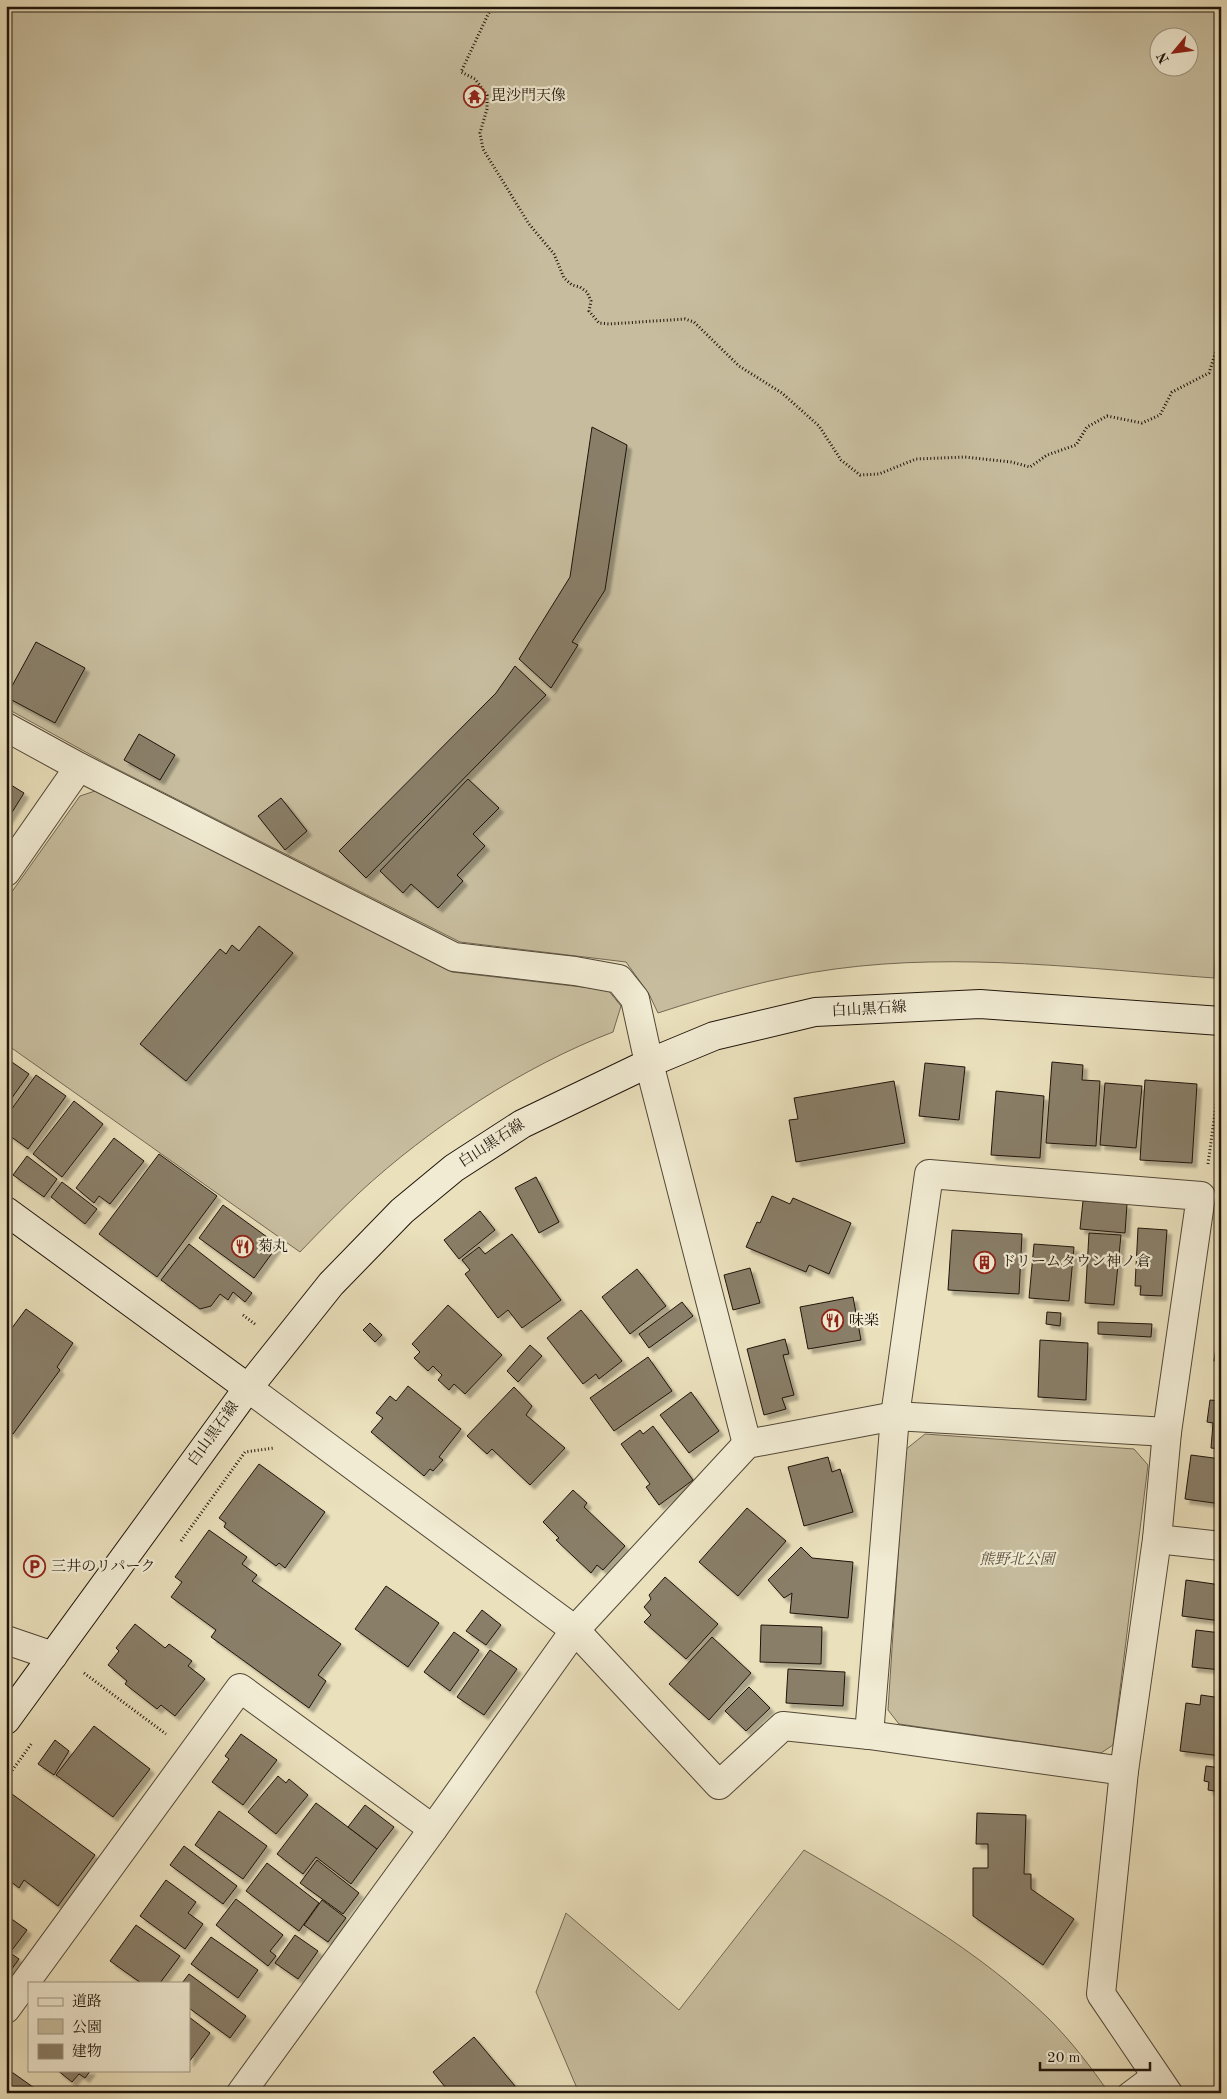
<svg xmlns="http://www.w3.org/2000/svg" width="1227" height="2099" viewBox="0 0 1227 2099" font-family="'Old Standard TT','Noto Serif JP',serif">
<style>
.green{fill:#c7bd9e;stroke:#736854;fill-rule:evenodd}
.building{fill:#897e67;stroke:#1f140a;filter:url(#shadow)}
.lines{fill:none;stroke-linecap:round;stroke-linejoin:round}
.lane-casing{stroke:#524736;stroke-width:20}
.street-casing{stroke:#524736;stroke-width:30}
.secondary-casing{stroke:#1f140a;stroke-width:30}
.path{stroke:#1f140a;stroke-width:3;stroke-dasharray:1 2.5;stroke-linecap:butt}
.lane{stroke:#f1ebd3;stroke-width:18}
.street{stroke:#f1ebd3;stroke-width:28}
.secondary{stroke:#f1ebd3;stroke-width:28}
.labels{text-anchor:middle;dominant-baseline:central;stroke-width:4.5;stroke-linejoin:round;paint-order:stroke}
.poi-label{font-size:15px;fill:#1f140a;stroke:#f1ebd3;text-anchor:start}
.street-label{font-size:15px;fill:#1f140a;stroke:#f1ebd3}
.park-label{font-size:15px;font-style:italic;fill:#5a4f3e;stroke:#f1ebd3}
</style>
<defs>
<filter id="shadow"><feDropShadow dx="4.5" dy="4.5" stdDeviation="1" flood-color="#0004"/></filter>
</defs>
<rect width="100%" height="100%" fill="#eae0bc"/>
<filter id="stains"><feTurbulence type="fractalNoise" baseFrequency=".004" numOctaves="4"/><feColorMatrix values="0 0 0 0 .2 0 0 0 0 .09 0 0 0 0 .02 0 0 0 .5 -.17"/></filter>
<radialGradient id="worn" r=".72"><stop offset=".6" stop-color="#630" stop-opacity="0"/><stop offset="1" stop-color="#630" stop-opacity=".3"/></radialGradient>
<g class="green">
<path d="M6,6H1221V851L1214,978C1088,969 961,952 835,969C775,977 716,994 658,1013L649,994L626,962L460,942L111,766L6,708ZM1160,38H1190V68H1160Z"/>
<path d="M95,791L452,972L608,990L621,1006L613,1032C524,1066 429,1128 359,1193C339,1212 319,1232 300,1252L6,1044V900L80,796Z"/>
<polygon points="925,1434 1134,1449 1148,1465 1113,1745 1101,1753 899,1724 888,1710 905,1450"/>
<path d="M804,1850C889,1900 978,1949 1049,2019C1071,2041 1091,2067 1109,2093H579L536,1992L566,1913L679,2010Z"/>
</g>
<g class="building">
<polygon points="592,427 627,445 605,590 572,642 578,645 551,688 519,659 570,577"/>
<polygon points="36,642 85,668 55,723 6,697"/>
<polygon points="515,666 546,695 366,878 339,851 496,693"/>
<polygon points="139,734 175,755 160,780 124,760"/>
<polygon points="468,779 499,808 473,834 485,846 457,875 463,881 438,908 411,884 403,893 380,871"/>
<polygon points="6,782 24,793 6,822"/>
<polygon points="281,798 307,831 285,850 258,816"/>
<polygon points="259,926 293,953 186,1081 140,1044 220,949 226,954 232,945 239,951"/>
<polygon points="6,1058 29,1074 6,1106"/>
<polygon points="1052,1062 1083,1065 1082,1080 1100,1081 1096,1146 1046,1143"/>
<polygon points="925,1063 965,1067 959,1120 919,1116"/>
<polygon points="36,1075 66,1096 28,1149 6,1133 6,1117"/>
<polygon points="1145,1080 1197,1084 1192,1163 1140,1160"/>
<polygon points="894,1081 905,1143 796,1162 789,1120 798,1119 794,1098"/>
<polygon points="1105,1083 1142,1086 1136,1148 1100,1145"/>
<polygon points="996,1091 1044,1096 1040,1158 991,1155"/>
<polygon points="74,1101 103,1124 62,1177 33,1154"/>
<polygon points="114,1138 144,1161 110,1204 99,1196 94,1203 76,1188"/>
<polygon points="159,1154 217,1196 157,1277 99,1234"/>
<polygon points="27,1156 57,1179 44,1197 13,1175"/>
<polygon points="536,1177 559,1222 539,1233 515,1188"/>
<polygon points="62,1182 97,1209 85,1224 51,1197"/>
<polygon points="772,1196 790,1204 793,1198 851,1223 829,1274 809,1265 806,1272 746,1247 757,1222 760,1223"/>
<polygon points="1083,1201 1127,1204 1125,1233 1080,1229"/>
<polygon points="223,1205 278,1245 254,1278 199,1238"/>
<polygon points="480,1211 495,1230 459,1259 444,1240"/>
<polygon points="1138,1228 1167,1230 1162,1296 1140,1295 1141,1286 1135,1286"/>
<polygon points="952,1230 1022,1234 1019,1294 948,1290"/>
<polygon points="1089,1233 1121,1235 1114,1305 1085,1303"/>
<polygon points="512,1234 561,1300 522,1328 508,1310 498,1318 465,1274 470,1270 462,1260 479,1247 485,1254"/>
<polygon points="189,1244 252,1293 245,1302 233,1292 228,1300 220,1294 211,1306 200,1309 161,1280"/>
<polygon points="1034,1244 1074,1247 1069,1301 1029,1298"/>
<polygon points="750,1268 760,1303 733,1310 724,1275"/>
<polygon points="1220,1268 1221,1268 1221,1296 1217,1296"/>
<polygon points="637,1269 666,1306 630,1334 602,1297"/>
<polygon points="853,1297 861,1340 808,1349 800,1307"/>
<polygon points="682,1302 693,1316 649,1348 639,1334"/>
<polygon points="448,1305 502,1355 465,1394 454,1384 449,1390 438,1380 442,1375 433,1366 428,1371 414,1358 420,1352 412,1344"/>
<polygon points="26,1309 73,1343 57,1367 60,1370 13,1434 6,1429 6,1336"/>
<polygon points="581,1310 622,1361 599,1379 596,1374 583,1384 547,1338"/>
<polygon points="1047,1312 1061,1313 1060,1326 1046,1324"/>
<polygon points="1098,1322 1152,1324 1151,1337 1098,1334"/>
<polygon points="370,1323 382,1335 375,1342 363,1330"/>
<polygon points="1218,1332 1221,1332 1221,1362 1214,1361"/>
<polygon points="785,1339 789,1354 783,1355 794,1395 782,1398 786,1409 764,1415 747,1349"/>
<polygon points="1040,1340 1088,1343 1086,1400 1038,1397"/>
<polygon points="530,1345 542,1356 518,1382 507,1371"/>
<polygon points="648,1357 672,1391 614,1431 590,1398"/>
<polygon points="408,1386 461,1429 439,1457 443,1460 433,1471 430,1469 424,1476 371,1432 383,1418 376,1413 390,1396 396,1401"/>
<polygon points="514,1387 532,1406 526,1415 565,1448 530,1485 492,1449 487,1454 467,1436"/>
<polygon points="691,1392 719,1431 689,1453 660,1415"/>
<polygon points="1210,1400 1221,1401 1221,1449 1211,1448 1213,1423 1207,1422"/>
<polygon points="653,1426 693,1480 659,1505 646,1487 650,1484 621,1444 640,1430 643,1434"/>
<polygon points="1191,1455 1221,1459 1221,1504 1185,1499"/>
<polygon points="828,1457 832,1472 840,1469 853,1512 804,1526 788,1467"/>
<polygon points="259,1464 325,1512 285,1568 279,1563 276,1566 224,1527 226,1523 219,1518"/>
<polygon points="573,1490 587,1503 584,1507 625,1546 603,1570 597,1565 591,1573 556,1540 559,1538 543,1522"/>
<polygon points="747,1508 786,1541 738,1596 699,1562"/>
<polygon points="209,1530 247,1557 242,1564 257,1575 252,1581 341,1644 318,1675 326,1681 309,1708 211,1637 216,1630 171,1597 182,1582 175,1577"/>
<polygon points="801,1547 812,1558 853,1562 848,1618 790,1613 792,1593 784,1598 768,1580"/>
<polygon points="665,1577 718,1624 686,1659 644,1622 651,1615 644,1607 651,1599 649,1595"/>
<polygon points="1186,1580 1221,1585 1221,1621 1182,1616"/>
<polygon points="386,1586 439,1623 408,1667 355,1629"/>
<polygon points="482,1610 501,1625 486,1645 466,1631"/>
<polygon points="135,1624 165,1648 169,1644 192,1661 188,1666 205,1679 175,1716 161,1705 157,1709 125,1684 127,1681 108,1665 119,1651 116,1648"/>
<polygon points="761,1625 822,1627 821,1664 760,1662"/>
<polygon points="1196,1630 1221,1633 1221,1670 1192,1667"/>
<polygon points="454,1632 479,1650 450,1691 424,1672"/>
<polygon points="712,1637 751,1673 709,1720 669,1684"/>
<polygon points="490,1650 517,1669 484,1715 457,1697"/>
<polygon points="788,1669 845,1672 843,1706 786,1703"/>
<polygon points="749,1687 770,1708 746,1731 725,1711"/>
<polygon points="1201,1695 1221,1698 1221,1756 1180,1751 1186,1703 1200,1705"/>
<polygon points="94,1726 150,1769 113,1817 56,1775"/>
<polygon points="241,1734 277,1760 243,1805 212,1782 229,1759 225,1756"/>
<polygon points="55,1740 69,1751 54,1775 38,1764"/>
<polygon points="1206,1766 1221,1768 1221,1792 1208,1790 1209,1782 1204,1781"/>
<polygon points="278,1776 286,1783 289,1779 308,1795 276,1834 248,1812"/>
<polygon points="12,1794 95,1855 58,1906 24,1880 19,1888 6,1878 6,1801"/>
<polygon points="316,1803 377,1849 351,1884 316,1857 303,1874 277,1854"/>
<polygon points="365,1805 394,1827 377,1849 348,1827"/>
<polygon points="219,1811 267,1846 243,1879 195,1845"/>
<polygon points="977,1813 1026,1815 1024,1874 1031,1874 1031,1889 1074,1919 1043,1965 973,1916 973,1868 988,1868 988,1844 976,1844"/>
<polygon points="184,1846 237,1886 223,1904 170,1865"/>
<polygon points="317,1860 359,1893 343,1914 300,1883"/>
<polygon points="267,1863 319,1903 299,1931 246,1891"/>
<polygon points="166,1880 196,1902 188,1913 203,1924 185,1949 140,1916"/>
<polygon points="236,1899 283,1935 270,1951 276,1956 268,1966 216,1925"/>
<polygon points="322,1900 346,1918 328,1942 304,1925"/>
<polygon points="6,1915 27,1930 12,1950 6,1947"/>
<polygon points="136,1925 180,1956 160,1983 141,1983 110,1961"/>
<polygon points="295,1935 318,1951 298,1979 275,1963"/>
<polygon points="211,1937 258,1970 238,1998 191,1964"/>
<polygon points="6,1950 19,1959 6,1977"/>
<polygon points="189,1974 246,2016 230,2038 189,2008 189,1983 182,1983"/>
<polygon points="189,2017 210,2033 189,2062"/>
<polygon points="474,2037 515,2086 506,2093 450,2093 433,2072"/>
<polygon points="6,2068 40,2092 40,2093 6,2093"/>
<polygon points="57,2070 91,2070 85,2078 79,2074 72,2082"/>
</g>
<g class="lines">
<defs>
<polyline id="lane" points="1126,2093 1154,2072"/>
<g id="street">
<polyline points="6,727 79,767 454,957 575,971 619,979 635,999 649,1063 747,1444"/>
<polyline points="6,872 79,767"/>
<polyline points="248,1388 575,1630 719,1785 783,1726 869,1735 1124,1771"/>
<polyline points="1157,1539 1221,1546"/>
<polyline points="6,1640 53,1656"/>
<polyline points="869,1735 895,1416 929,1174 1201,1196 1167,1432 1157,1539 1124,1771 1101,1994 1168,2093"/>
<polyline points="6,2009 240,1688 433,1829"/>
<polyline points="241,2093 433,1829 575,1630 747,1444 895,1416 1167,1432"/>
</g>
<g id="secondary">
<polyline points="6,1211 248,1388"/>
<polyline points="6,1720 248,1388 331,1284 402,1211 454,1168 522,1124 649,1063 714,1036 815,1012 980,1004 1221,1021"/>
</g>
</defs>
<use href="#lane" class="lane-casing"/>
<use href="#street" class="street-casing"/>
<use href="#secondary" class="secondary-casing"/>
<g class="path">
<polyline points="492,6 461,72 475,79 487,95 487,109 480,133 483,149 529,224 554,254 564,278 572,285 580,287 587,292 591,301 589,311 599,323 609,324 685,319 694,322 739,366 782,393 819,426 841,460 860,475 879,474 916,459 965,457 1011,462 1030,467 1047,455 1076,445 1087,427 1107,416 1142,423 1160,415 1172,392 1209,373 1216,351 1221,348"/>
<polyline points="1208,1164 1221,1068"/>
<polyline points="243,1315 256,1325"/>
<polyline points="181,1541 245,1452 274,1448"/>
<polyline points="84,1673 166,1734"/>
<polyline points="6,1779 32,1743"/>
</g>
<use href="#lane" class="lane"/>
<use href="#street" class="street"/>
<use href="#secondary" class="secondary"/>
</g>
<defs>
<symbol id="temple-ring" viewBox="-11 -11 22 22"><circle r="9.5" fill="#f1ebd3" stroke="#8f2418" stroke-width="1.5"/><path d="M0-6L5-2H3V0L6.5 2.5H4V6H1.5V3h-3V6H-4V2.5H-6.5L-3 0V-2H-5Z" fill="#8f2418"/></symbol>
<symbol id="restaurant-ring" viewBox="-11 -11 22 22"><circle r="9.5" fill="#f1ebd3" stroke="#8f2418" stroke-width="1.5"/><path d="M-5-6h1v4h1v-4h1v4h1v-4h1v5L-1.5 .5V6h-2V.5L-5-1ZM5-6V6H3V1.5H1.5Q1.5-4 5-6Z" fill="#8f2418"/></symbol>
<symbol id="building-ring" viewBox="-11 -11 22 22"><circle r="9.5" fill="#f1ebd3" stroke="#8f2418" stroke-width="1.5"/><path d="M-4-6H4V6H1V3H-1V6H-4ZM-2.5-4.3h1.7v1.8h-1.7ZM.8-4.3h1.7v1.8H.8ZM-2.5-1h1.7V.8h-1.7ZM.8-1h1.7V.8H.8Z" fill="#8f2418"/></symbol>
<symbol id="parking-ring" viewBox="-11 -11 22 22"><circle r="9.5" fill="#f1ebd3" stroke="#8f2418" stroke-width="1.5"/><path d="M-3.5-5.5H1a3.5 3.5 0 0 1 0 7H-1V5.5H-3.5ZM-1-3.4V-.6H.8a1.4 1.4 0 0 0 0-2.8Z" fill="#8f2418"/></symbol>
</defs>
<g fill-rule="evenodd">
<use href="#temple-ring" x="462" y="84" width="25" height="25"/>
<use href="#restaurant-ring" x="230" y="1234" width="25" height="25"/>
<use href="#building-ring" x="972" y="1250" width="25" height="25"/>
<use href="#restaurant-ring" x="820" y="1308" width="25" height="25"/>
<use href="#parking-ring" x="22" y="1554" width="25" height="25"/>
</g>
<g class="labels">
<g class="poi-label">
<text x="491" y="96">毘沙門天像</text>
<text x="258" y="1247">菊丸</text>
<text x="1001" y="1262">ドリームタウン神ノ倉</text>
<text x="849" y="1321">味楽</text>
<text x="51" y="1567">三井のリパーク</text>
</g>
<g class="street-label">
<text transform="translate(869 1010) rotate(-3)">白山黒石線</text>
<text transform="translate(492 1144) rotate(-33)">白山黒石線</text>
<text transform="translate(214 1434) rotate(-54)">白山黒石線</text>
</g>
<g class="park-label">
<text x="1017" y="1560">熊野北公園</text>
</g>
</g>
<rect width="1227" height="2099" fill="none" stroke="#eae0bc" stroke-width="25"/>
<rect x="8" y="8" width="1212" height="2084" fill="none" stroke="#1f140a" stroke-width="2.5"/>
<rect x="12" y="12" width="1202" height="2074" fill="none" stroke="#1f140a"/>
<rect x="28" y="1982" width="162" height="90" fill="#f1ebd3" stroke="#9d9583"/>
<rect x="38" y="1998" width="25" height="8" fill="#f1ebd3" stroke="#9d9583"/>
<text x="72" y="2006" font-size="15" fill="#1f140a">道路</text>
<rect x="38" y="2019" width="25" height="15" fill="#c7bd9e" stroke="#9d9583"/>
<text x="72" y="2032" font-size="15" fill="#1f140a">公園</text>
<rect x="38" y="2044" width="25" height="15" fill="#897e67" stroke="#9d9583"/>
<text x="72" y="2056" font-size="15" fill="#1f140a">建物</text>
<g transform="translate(1174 52) rotate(241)"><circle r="24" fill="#f1ebd3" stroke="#9d9583"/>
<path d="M0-4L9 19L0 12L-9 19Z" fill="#8f2418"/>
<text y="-8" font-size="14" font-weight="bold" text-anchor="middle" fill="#1f140a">N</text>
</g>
<path d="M1040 2062v8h110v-8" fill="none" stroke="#1f140a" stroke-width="2.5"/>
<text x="1047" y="2062" font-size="15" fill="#1f140a" stroke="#f1ebd3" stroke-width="4" paint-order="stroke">20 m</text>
<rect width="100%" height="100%" filter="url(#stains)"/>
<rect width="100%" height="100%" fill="url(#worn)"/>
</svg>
